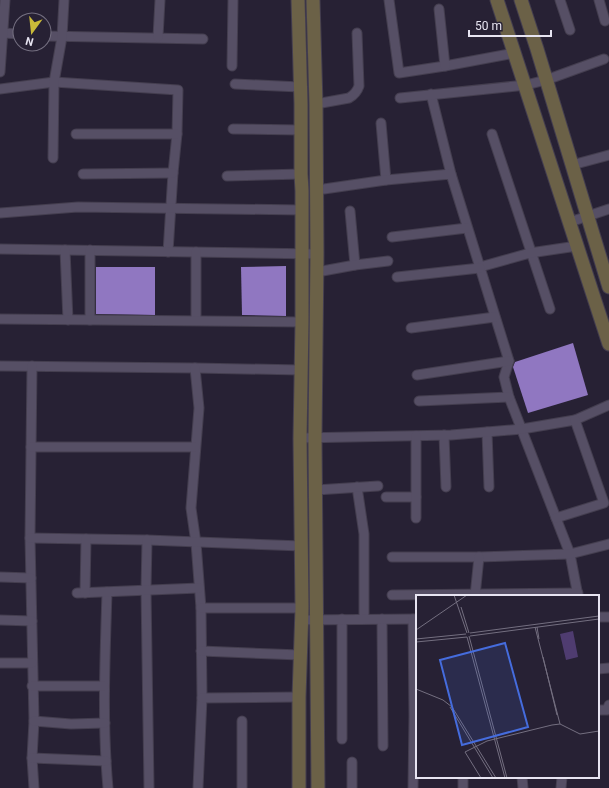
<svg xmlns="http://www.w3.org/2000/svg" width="609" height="788" viewBox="0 0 609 788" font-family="Roboto,sans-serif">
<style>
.building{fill:#9077c1}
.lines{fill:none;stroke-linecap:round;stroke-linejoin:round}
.street-casing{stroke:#443e4f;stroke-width:11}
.secondary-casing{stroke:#443e4f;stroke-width:15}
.street{stroke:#564f65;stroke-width:9}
.secondary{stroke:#6b6147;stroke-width:13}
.inset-road{fill:none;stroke:#746f80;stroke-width:1}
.view{fill:#456cdd;fill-opacity:0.15;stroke:#456cdd;stroke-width:2}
.inset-edge{fill:none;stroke:#e7e4f1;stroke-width:2}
</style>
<rect width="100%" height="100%" fill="#272134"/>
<g class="building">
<polygon points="286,266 286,316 242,315 241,267"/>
<polygon points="96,267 155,267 155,315 96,314"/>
<polygon points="573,343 588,395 528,413 513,367 515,362"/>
</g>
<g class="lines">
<defs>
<g id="street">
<polyline points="389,0 399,73 445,66 515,53"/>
<polyline points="560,0 570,30"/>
<polyline points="599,0 605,21"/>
<polyline points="439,9 445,66"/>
<polyline points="3,33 20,34"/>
<polyline points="44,36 203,39"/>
<polyline points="158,37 160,0"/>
<polyline points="232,66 233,0"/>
<polyline points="0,72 5,0"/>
<polyline points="235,84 300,87"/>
<polyline points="0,89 54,82 178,90 177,134 173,173 168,252"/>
<polyline points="431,94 451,174"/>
<polyline points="400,98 526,85 546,80 604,59"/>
<path d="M316,104L349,98C354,95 357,92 359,86L357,33"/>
<polyline points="381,123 386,180"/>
<polyline points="233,129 301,130"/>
<polyline points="76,134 177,134"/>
<polyline points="492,134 550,309"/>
<polyline points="53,158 54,82 62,37 64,0"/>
<polyline points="572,165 609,155"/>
<polyline points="83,174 173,173"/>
<polyline points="227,176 301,174"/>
<polyline points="317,190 386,180 451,174 509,361 504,377 509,397 570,554 578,596"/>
<polyline points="350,211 355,265"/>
<polyline points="0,213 78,207 302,210"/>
<polyline points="570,222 609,209"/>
<polyline points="392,237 467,228"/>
<polyline points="0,249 317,254"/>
<polyline points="65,250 68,320"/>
<polyline points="90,250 90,320"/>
<polyline points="196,252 196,320"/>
<polyline points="480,267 530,253 577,246"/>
<polyline points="317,272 355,265 388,261"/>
<polyline points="397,277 480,268"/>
<polyline points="0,319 302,322"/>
<polyline points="411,328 495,317"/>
<polyline points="0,366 195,368 301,370"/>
<polyline points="32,366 30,538 34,721 32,758 34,788"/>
<polyline points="195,368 199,408 191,508 196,543 201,608 202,698 198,788"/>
<polyline points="417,375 509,361"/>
<polyline points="419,401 509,397"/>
<polyline points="487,432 489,487"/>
<polyline points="444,435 446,487"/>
<polyline points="300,438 451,435 522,429 575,420 609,405"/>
<polyline points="31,447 195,447"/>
<polyline points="357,487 364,534 364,619"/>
<polyline points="316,490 378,486"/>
<polyline points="386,497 416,497"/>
<polyline points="416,518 416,436"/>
<polyline points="556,518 604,503 575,420"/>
<polyline points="30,538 147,540 302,546"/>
<polyline points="147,540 146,590 149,788"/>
<polyline points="392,557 479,557 570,554 609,544"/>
<polyline points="0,577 31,578"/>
<path d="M107,592C105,657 102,723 108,788"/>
<polyline points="77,593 199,588"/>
<polyline points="85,593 86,539"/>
<polyline points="392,595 578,593"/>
<polyline points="475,596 479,557"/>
<polyline points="201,608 302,608"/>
<polyline points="598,617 609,617"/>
<polyline points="342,619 342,739"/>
<polyline points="382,619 383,746"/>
<polyline points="0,620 32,621"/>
<polyline points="301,620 417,619"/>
<polyline points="201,651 300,655"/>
<polyline points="0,663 32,663"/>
<polyline points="598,669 609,668"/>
<polyline points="32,686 104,686"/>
<polyline points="202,698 299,697"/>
<polyline points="598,710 607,710 609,705"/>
<polyline points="34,721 71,724 105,723"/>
<polyline points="32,758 106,761"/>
<polyline points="352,762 352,788"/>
<polyline points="463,777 463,788"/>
<polyline points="522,777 523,788"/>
<polyline points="242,788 242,721"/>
<polyline points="413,788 414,716 413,619"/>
<polyline points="561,788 562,777"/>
</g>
<g id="secondary">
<polyline points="298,0 301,104 301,174 302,191 302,322 300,438 302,608 299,697 299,788"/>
<polyline points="313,0 316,104 317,254 315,438 318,788"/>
<polyline points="497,0 609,344"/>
<polyline points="521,0 537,49 609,287"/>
</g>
</defs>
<use href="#street" class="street-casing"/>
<use href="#secondary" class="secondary-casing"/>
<use href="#street" class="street"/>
<use href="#secondary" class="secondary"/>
</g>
<g transform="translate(416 595)">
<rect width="183" height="183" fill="#272134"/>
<path d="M157,36L162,62L150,65L144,39Z" fill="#4f3c70"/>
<path class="inset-road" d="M38,0L51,38M45,12L53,38M119,32L144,129M121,32L123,44M0,35L51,0M54,38L183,21M53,41L91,183M54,41L183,24M51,42L89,183M0,44L50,39M0,47L51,42M127,62L141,120M0,94L27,105L36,112L80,183M34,112L77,183M65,183L49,157L71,146L136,130L144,129L164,139L183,136"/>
<path class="view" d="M89,48L112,132L46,150L24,65Z"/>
<rect width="183" height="183" class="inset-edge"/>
</g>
<g transform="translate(32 32) rotate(195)"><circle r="19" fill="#272134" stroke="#746f80"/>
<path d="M0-3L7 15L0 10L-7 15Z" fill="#caba39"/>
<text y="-6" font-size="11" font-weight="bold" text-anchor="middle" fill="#e7e4f1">N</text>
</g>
<path d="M469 30v6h82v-6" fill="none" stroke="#e7e4f1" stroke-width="2"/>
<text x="475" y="30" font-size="12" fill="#e7e4f1" stroke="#272134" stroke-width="3" paint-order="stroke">50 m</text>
</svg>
